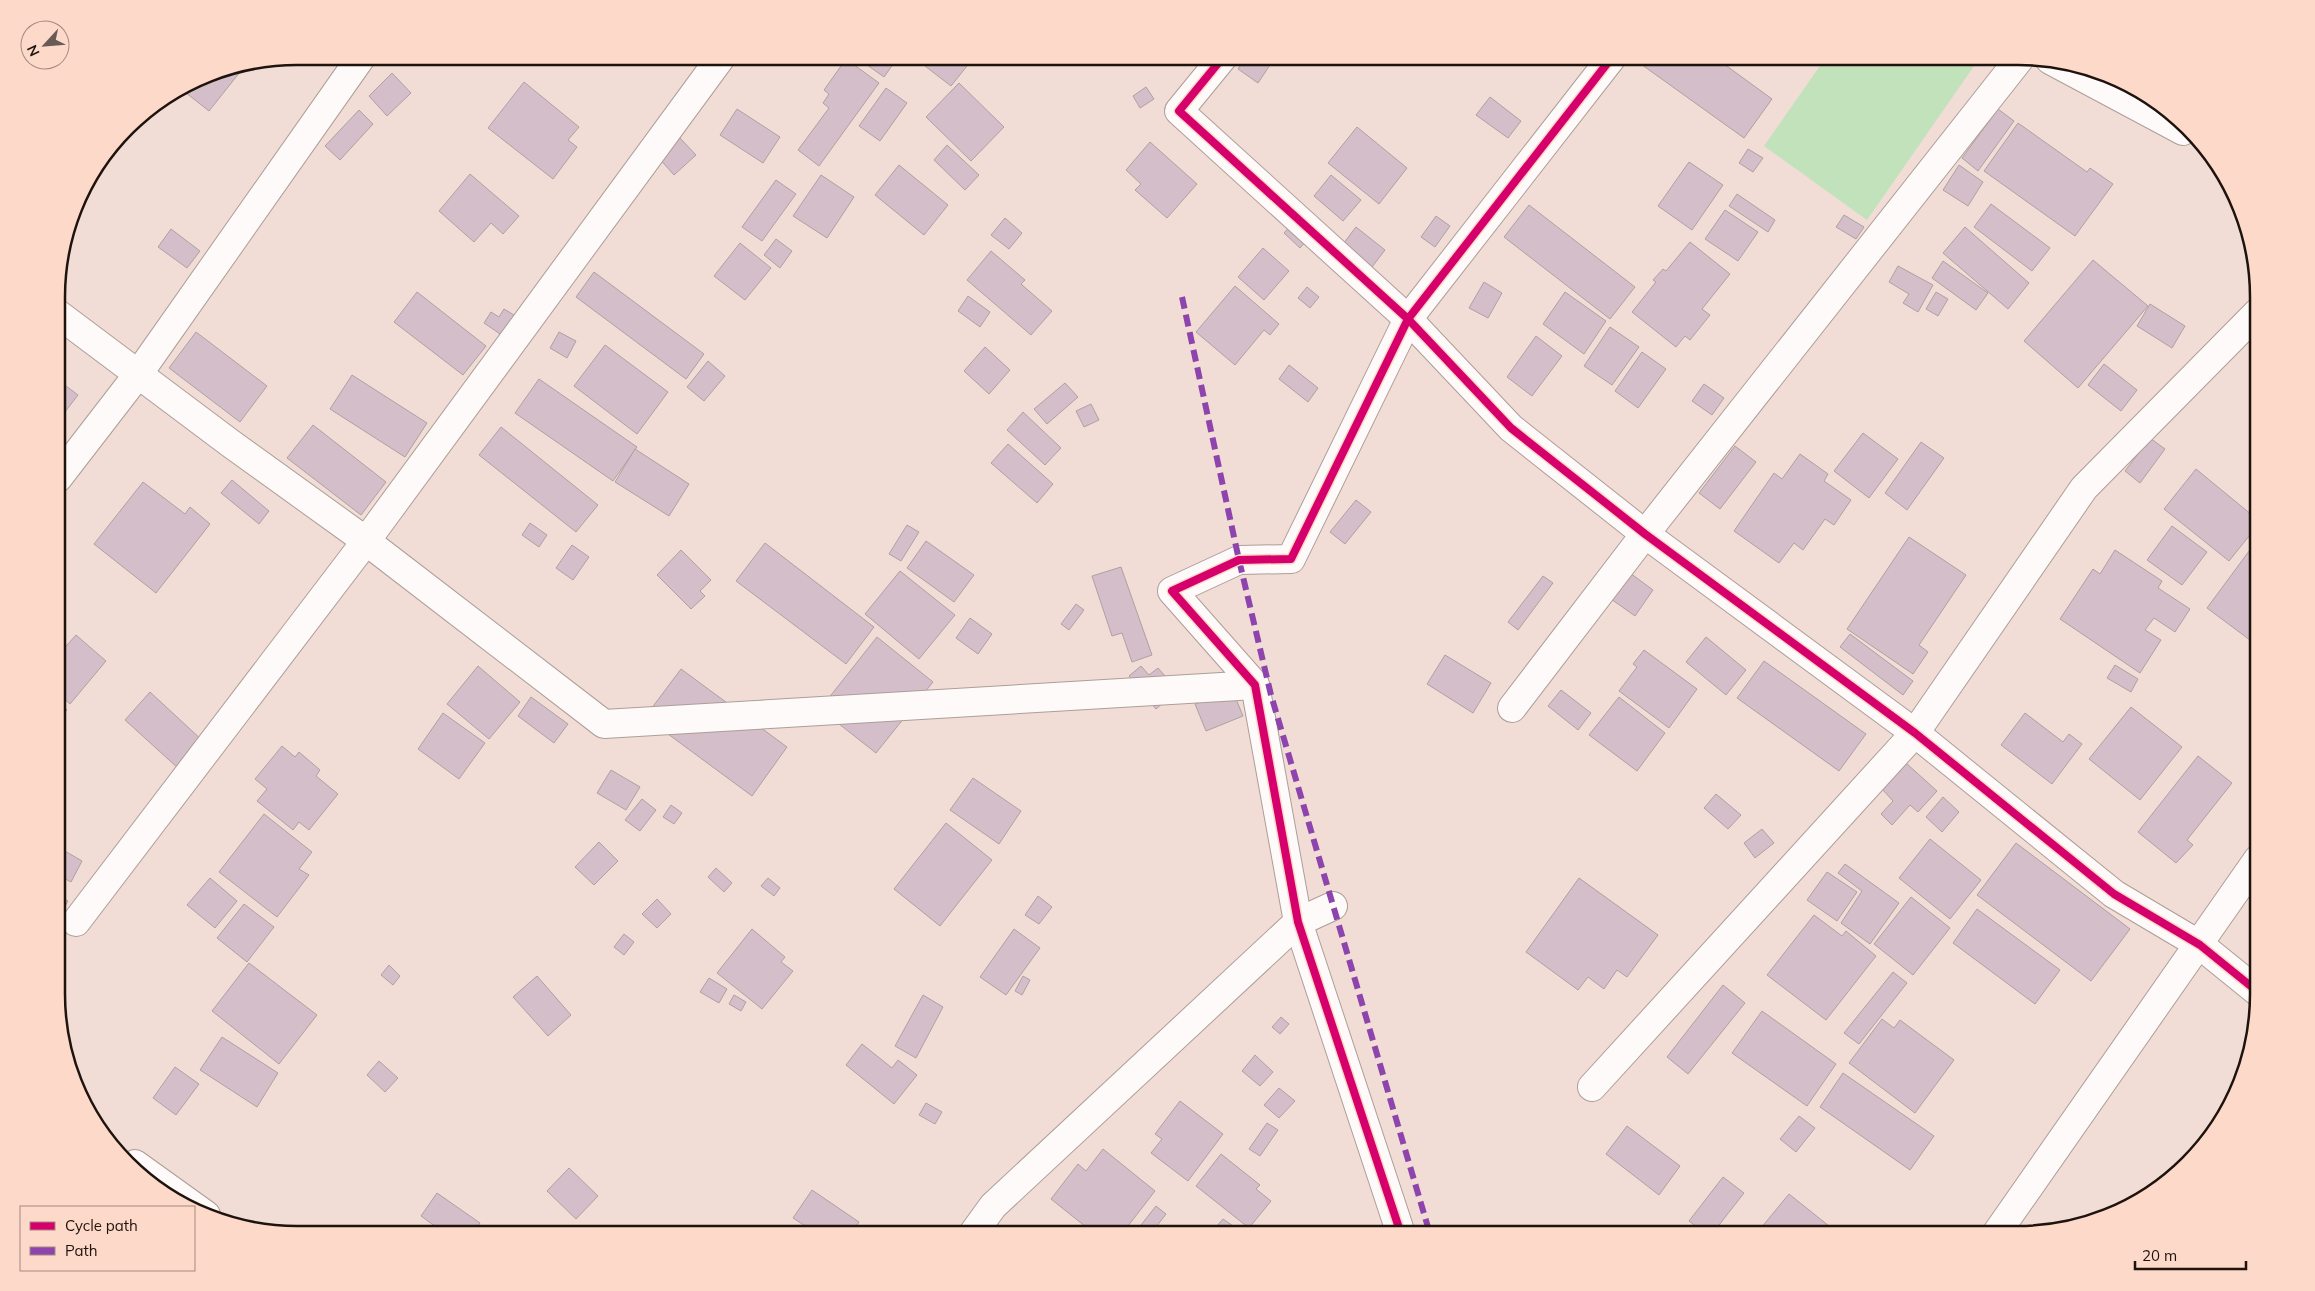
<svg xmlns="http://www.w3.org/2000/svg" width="2315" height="1291" viewBox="0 0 2315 1291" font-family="Mulish,sans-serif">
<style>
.green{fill:#c1e2bb}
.building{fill:#d3bec9;stroke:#aea1a2}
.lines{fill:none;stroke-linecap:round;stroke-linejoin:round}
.minor-casing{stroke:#ad9e98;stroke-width:30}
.minor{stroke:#fdfaf9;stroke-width:28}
.quiet{stroke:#8e44ad;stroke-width:6;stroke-dasharray:12 6;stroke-linecap:butt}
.cycleway-casing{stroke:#fdd9c9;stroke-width:11}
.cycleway{stroke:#d6006c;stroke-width:8}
.rim{fill:none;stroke:#1f130e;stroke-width:2.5}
</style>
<rect width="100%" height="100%" fill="#f1ddd5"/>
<polygon class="green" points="1813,56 1981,56 1867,220 1764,146 1822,63"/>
<g class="building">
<polygon points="868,56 899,56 884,77 863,62"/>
<polygon points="932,56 975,56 951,86 925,66"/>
<polygon points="1247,56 1276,56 1258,83 1238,69"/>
<polygon points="1642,56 1713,56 1772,99 1744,138 1638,62"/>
<polygon points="846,59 879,83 819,166 798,150 829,108 823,103 829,94 824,90"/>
<polygon points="244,67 209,111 181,89 205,74"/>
<polygon points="392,73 411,93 387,116 369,96"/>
<polygon points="524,82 579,127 568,140 577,147 553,179 488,128"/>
<polygon points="959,83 1004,127 971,161 926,117"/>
<polygon points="1146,87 1154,99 1140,108 1133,96"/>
<polygon points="886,88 907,103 880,141 859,126"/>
<polygon points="1490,97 1521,121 1508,138 1476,115"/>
<polygon points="737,109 780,137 763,163 720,135"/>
<polygon points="1998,109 2014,121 1978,171 1962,158"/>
<polygon points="359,110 373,124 340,160 325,146"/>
<polygon points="2018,123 2087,172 2090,168 2113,184 2075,236 1984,171"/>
<polygon points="1357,127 1407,168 1379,204 1328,163"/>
<polygon points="679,137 696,155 674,175 657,156"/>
<polygon points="1150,142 1197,184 1167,218 1135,190 1141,184 1126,170"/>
<polygon points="947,145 979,175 965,190 934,160"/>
<polygon points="1748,149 1763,158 1753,172 1739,163"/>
<polygon points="1689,162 1723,185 1692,230 1658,206"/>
<polygon points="899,165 948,205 924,235 875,195"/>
<polygon points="1959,165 1983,182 1968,206 1943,190"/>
<polygon points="470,174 519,216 503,234 491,223 474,242 439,211"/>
<polygon points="821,175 854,197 827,238 793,216"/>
<polygon points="1331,175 1361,200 1343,221 1314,196"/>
<polygon points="776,180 796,194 762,241 742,227"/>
<polygon points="1737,194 1775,220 1768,232 1729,206"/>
<polygon points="1991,204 2050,248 2032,271 1974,227"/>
<polygon points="1529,205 1635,287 1610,319 1504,237"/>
<polygon points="1725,210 1758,232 1738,261 1705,239"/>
<polygon points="1844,215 1864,227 1856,239 1836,227"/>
<polygon points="1436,216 1450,226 1435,247 1421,237"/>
<polygon points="1005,218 1022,233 1009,249 991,235"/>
<polygon points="1293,223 1309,238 1300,248 1284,233"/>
<polygon points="1356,227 1385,250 1369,271 1340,248"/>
<polygon points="1965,227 2029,283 2008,309 1943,253"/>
<polygon points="171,229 200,251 187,268 158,247"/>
<polygon points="776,239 792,251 780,268 764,255"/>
<polygon points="1690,242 1730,274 1702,309 1710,315 1690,340 1685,336 1676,347 1632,312 1656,282 1653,280 1663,269 1666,271"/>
<polygon points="740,243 771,268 745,300 714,276"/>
<polygon points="1263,248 1289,271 1264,300 1238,277"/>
<polygon points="991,251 1025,280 1021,284 1052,311 1031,335 967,280"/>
<polygon points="2093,260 2148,306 2078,388 2024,341"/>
<polygon points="1943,261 1988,293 1976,310 1932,278"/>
<polygon points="1898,266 1933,285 1918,312 1903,303 1909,294 1889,282"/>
<polygon points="594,272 704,354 686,379 576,297"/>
<polygon points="1484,282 1502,293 1488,318 1469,308"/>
<polygon points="1235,286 1279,324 1270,335 1264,330 1235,365 1196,332"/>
<polygon points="1307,287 1319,297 1310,308 1298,298"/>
<polygon points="417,292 486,346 463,375 394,322"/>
<polygon points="1565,292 1606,321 1584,354 1543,324"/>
<polygon points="1936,292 1948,299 1938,316 1926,309"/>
<polygon points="968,296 990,312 980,327 958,311"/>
<polygon points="2150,304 2185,326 2172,348 2137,326"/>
<polygon points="504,309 519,318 506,338 484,323 491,312 499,317"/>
<polygon points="1610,327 1639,347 1612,385 1584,366"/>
<polygon points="196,332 267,386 240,422 169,368"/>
<polygon points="559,332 576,341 567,358 550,348"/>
<polygon points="1536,336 1562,356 1532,396 1507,377"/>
<polygon points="605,345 668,392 637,434 574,386"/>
<polygon points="985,347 1010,370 989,394 964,371"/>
<polygon points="1642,352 1666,369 1638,408 1615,391"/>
<polygon points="708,361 725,376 704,401 687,387"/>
<polygon points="2104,364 2137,390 2121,411 2088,385"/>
<polygon points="1289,365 1318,388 1308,402 1279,379"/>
<polygon points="352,375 427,423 405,457 330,409"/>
<polygon points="539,379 637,447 613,481 515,413"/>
<polygon points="58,380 78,395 58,421"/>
<polygon points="1065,383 1078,397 1047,424 1034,409"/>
<polygon points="1704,384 1724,398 1712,415 1692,401"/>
<polygon points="1091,404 1099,420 1084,427 1076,411"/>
<polygon points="1023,412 1061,448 1045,465 1007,430"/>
<polygon points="313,425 386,482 361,515 287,458"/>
<polygon points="501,427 598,505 576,532 479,455"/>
<polygon points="1863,433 1898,459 1869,498 1834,471"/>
<polygon points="2150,438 2165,449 2140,483 2125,471"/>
<polygon points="1921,442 1944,458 1907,510 1885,493"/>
<polygon points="1008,444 1053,484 1037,503 991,463"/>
<polygon points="1735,446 1756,462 1720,509 1699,493"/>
<polygon points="635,449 689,484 669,516 615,482"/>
<polygon points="1800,454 1828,474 1824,481 1851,500 1834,525 1825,519 1803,550 1794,543 1779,563 1734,531 1774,473 1782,479"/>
<polygon points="2196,469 2258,520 2258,525 2229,561 2164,509"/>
<polygon points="232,480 269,511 259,524 221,493"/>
<polygon points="143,482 185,514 190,507 210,524 156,593 94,544"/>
<polygon points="1356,500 1371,512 1345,544 1330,532"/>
<polygon points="530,523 547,535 539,547 522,535"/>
<polygon points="907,525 919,532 901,561 889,554"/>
<polygon points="2172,526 2207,552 2182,585 2147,560"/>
<polygon points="1909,537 1966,575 1919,645 1928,652 1913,674 1847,629"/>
<polygon points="2258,539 2258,646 2207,608"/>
<polygon points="926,541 974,575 954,602 907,568"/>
<polygon points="765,543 874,627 846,664 736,581"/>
<polygon points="572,545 589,557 573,580 556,568"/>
<polygon points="681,550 711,580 700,591 705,596 691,609 657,575"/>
<polygon points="2115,550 2162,581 2158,588 2190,609 2175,632 2154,618 2145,630 2161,640 2140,673 2060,619 2093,569 2100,574"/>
<polygon points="1121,567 1152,655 1132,662 1122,633 1112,636 1092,576"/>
<polygon points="900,571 955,615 919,659 865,614"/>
<polygon points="1630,573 1653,590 1635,616 1611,599"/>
<polygon points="1543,576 1553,583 1518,630 1508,622"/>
<polygon points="1076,604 1084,610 1069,630 1061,624"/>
<polygon points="970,618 992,634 978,654 956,638"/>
<polygon points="1850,634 1913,681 1903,695 1840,647"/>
<polygon points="76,635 106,661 70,704 58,693 58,655"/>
<polygon points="877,637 933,682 876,753 820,709"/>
<polygon points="1706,637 1746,670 1726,695 1686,662"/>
<polygon points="1644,650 1697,689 1669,728 1619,691 1637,667 1633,664"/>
<polygon points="1445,655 1491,683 1473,713 1427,684"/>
<polygon points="1764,661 1866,734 1839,771 1737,698"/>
<polygon points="2115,665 2138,679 2131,692 2107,678"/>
<polygon points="478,666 520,702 489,739 447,704"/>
<polygon points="1141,666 1149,675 1158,668 1172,684 1170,697 1156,709 1129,676"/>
<polygon points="681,669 787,747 752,796 645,717"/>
<polygon points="1232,689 1243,716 1206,731 1195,704"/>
<polygon points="1561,690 1591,713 1578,730 1548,706"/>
<polygon points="150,692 204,742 179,769 125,720"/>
<polygon points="531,697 568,724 554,743 518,716"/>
<polygon points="1619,697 1665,733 1637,771 1589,735"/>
<polygon points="58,702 67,710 58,720"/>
<polygon points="2131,707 2182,747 2140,800 2089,759"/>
<polygon points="443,713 485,743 459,779 418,749"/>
<polygon points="2025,713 2063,742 2069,734 2082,744 2052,784 2001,745"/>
<polygon points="282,746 295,757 299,752 320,770 316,776 338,794 309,830 299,822 293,830 257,801 267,789 255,779"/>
<polygon points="2198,756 2232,783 2187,840 2193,845 2176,863 2138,832"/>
<polygon points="1906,763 1937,791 1918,812 1910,805 1892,825 1881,814 1893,801 1882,789"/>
<polygon points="611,770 640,787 626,810 597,793"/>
<polygon points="973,778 1021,811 999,844 950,810"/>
<polygon points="1716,794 1741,815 1728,829 1704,808"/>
<polygon points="1943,797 1959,812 1942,832 1926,817"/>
<polygon points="642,799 656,810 640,831 625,820"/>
<polygon points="671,805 682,813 674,824 663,817"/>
<polygon points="264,814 312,852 299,869 309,875 277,917 219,872"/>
<polygon points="946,823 992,860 940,926 894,889"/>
<polygon points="1762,829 1774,843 1755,858 1744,843"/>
<polygon points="1930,839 1981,880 1950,919 1899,878"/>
<polygon points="599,842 618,861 594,885 575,867"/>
<polygon points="2016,843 2130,929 2091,981 1977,895"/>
<polygon points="58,847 82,861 71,882 58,875"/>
<polygon points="1845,864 1899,903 1870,944 1841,923 1862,891 1838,873"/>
<polygon points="716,868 732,883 724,892 708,877"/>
<polygon points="1827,872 1857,892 1837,921 1807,900"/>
<polygon points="210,878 237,901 215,928 187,905"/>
<polygon points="768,878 780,888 774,896 761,886"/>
<polygon points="1579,878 1658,935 1627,977 1617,970 1604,989 1588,977 1578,990 1526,952"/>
<polygon points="58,896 68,901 58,918"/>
<polygon points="1038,896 1052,907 1039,924 1025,915"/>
<polygon points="1911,897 1950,928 1913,975 1874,944"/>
<polygon points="657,899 671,914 657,928 642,914"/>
<polygon points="244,904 274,927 247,962 217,938"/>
<polygon points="1977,909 2060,970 2035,1004 1953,943"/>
<polygon points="1814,915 1842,936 1846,931 1876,956 1826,1020 1767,975"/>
<polygon points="752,929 785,957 781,962 793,971 762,1009 717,973"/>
<polygon points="1014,929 1040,948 1006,995 980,977"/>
<polygon points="624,934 634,942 624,955 614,947"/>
<polygon points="249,963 317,1015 279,1064 212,1011"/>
<polygon points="389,965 400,976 393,985 381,975"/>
<polygon points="1893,972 1907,983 1859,1044 1844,1033"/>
<polygon points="537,976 571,1015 548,1036 513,997"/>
<polygon points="1023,976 1030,980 1022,995 1015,991"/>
<polygon points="709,978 727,989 719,1003 700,992"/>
<polygon points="1723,985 1745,1003 1688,1074 1667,1057"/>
<polygon points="734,995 746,1002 741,1011 729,1004"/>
<polygon points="923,995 943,1007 916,1058 895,1046"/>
<polygon points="1762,1011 1836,1064 1807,1106 1732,1053"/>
<polygon points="1281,1017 1289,1024 1280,1034 1272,1027"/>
<polygon points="1882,1019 1894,1028 1900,1020 1954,1060 1915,1113 1849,1063"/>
<polygon points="222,1037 278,1073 257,1107 200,1070"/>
<polygon points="862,1044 892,1068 898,1060 917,1075 894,1104 846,1065"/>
<polygon points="1255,1055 1273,1072 1260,1086 1242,1071"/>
<polygon points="379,1061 398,1078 385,1092 367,1075"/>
<polygon points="175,1067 199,1084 176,1115 153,1098"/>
<polygon points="1843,1073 1934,1136 1910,1170 1820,1107"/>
<polygon points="1279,1088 1295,1101 1279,1118 1264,1105"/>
<polygon points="1180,1101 1223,1134 1188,1181 1151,1153 1162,1139 1155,1134"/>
<polygon points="926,1103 942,1112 935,1124 919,1115"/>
<polygon points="1799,1116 1815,1128 1796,1152 1780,1139"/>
<polygon points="1267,1123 1278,1130 1260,1156 1249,1149"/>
<polygon points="1627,1126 1680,1166 1659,1195 1606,1154"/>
<polygon points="1103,1149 1155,1191 1121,1235 1096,1235 1051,1199 1078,1164 1086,1171"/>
<polygon points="1221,1154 1260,1185 1256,1189 1271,1201 1249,1228 1196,1186"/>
<polygon points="569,1168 598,1196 576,1219 547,1191"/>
<polygon points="1723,1177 1744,1193 1712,1234 1706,1234 1689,1221"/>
<polygon points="812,1190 859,1222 855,1228 864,1235 819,1235 793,1218"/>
<polygon points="437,1193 480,1223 472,1235 447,1235 421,1216"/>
<polygon points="1789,1194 1839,1234 1756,1234"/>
<polygon points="1156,1206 1166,1214 1150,1235 1133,1235"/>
<polygon points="1223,1219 1245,1234 1210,1234"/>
<polygon points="904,1226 915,1234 915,1235 898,1235"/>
</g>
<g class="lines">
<defs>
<g id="minor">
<polyline points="1224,56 1179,111 1408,319 1511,428 1645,534 1915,733 2114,894 2200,945 2258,992"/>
<polyline points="2050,60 2183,131"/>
<polyline points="58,314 230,443 366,541 604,724 1255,685"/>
<polyline points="58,478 139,373 362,56"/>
<polyline points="1512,708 1645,534 2021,57"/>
<polyline points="76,922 366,541 722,56"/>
<polyline points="1592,1087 1915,733 2084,488 2258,312"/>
<polyline points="135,1164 206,1215"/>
<polyline points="1401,1234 1298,922 1255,685 1172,591 1239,560 1291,559 1408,319 1613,56"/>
<polyline points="1996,1234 2258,859"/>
<polyline points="972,1235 993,1206 1298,922 1333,906"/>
</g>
</defs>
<use href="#minor" class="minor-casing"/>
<use href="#minor" class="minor"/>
<polyline class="quiet" points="1182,297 1239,560 1271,695 1430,1234"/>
<defs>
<g id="cycleway">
<polyline points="1224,56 1179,111 1408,319 1511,428 1645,534 1915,733 2114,894 2200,945 2258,992"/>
<polyline points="1401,1234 1298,922 1255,685 1172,591 1239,560 1291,559 1408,319 1613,56"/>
</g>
</defs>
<use href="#cycleway" class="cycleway-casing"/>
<use href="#cycleway" class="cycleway"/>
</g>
<path d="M0 0H2315V1291H0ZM297 65H2018A232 232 0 0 1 2250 297V994A232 232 0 0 1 2018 1226H297A232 232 0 0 1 65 994V297A232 232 0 0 1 297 65Z" fill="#fdd9c9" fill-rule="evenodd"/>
<path class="rim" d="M297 65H2018A232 232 0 0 1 2250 297V994A232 232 0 0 1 2018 1226H297A232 232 0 0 1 65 994V297A232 232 0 0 1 297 65Z"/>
<rect x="20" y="1206" width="175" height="65" fill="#fdd9c9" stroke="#a48a7e"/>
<rect x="30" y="1222" width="25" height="8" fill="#d6006c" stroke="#a48a7e"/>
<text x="65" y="1231" font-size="15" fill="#1f130e">Cycle path</text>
<rect x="30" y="1247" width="25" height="8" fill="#8e44ad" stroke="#a48a7e"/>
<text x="65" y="1256" font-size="15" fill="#1f130e">Path</text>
<g transform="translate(45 45) rotate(244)"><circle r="24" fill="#fdd9c9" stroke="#a48a7e"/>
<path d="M0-4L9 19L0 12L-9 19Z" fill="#685a54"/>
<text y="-8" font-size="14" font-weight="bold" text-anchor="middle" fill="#1f130e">N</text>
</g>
<path d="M2135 1261v8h111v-8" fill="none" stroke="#1f130e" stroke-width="2.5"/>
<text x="2142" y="1261" font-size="15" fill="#1f130e" stroke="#fdd9c9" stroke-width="4" paint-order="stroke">20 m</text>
</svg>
